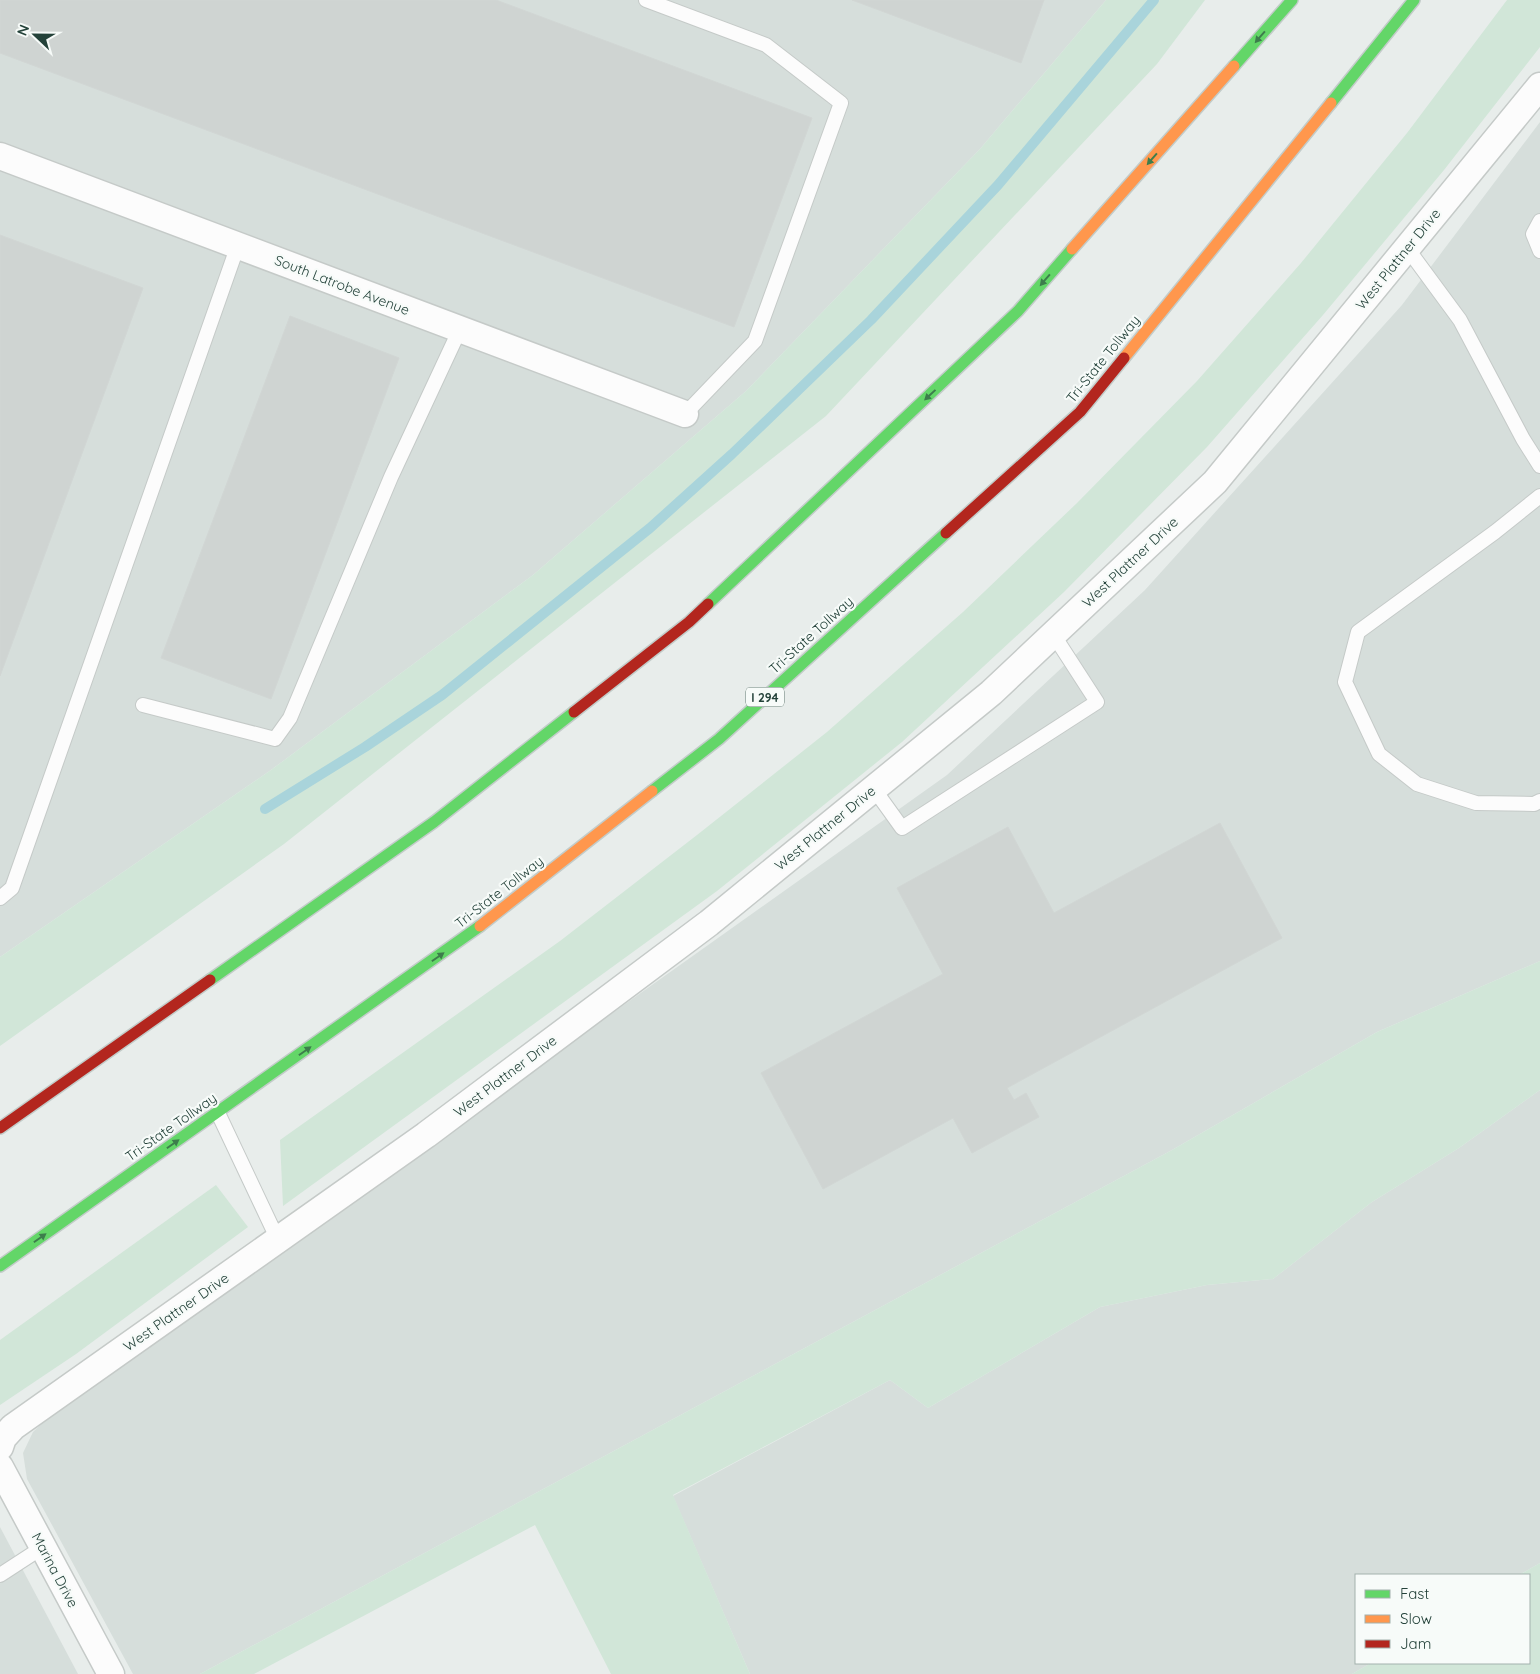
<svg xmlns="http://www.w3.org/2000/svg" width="1540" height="1674" viewBox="0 0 1540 1674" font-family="Quicksand,sans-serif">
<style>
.built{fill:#d6dedb}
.green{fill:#d1e6d8}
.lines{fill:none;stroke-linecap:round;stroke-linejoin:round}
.stream{stroke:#a9d4db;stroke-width:10}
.building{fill:#cfd4d2;stroke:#d1d6d4}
.lane-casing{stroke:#c5cac8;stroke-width:16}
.street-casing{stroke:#c5cac8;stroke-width:29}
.fast-casing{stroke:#c3ccc9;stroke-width:14}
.slow-casing{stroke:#c3ccc9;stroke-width:14}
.jam-casing{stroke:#c3ccc9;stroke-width:14}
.lane{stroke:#fcfcfc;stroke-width:14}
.street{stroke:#fcfcfc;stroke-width:26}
.fast{stroke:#63d668;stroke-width:11}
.slow{stroke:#ff974d;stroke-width:11}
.jam{stroke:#b3261e;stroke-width:11}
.oneway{fill:#3d7d4c}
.labels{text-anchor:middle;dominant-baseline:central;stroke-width:4.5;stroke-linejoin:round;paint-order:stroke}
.shield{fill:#f7fbf9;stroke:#637a73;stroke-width:1}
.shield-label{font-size:12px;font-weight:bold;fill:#24423a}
.street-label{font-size:14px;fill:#24423a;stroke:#f7fbf9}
</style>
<rect width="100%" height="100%" fill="#e8edeb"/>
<g class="built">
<polygon points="0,0 1106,0 980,149 746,391 533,575 271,770 0,957"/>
<polygon points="1540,122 1540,961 1377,1032 1172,1150 200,1674 133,1674 27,1479 23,1453 33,1432 59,1407 947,775 1145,590 1402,305"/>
<polygon points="1540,1090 1540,1563 1519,1575 1356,1575 1356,1663 1371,1663 1352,1674 750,1674 673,1496 890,1380 928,1408 1100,1307 1207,1285 1273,1279 1372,1202 1459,1148"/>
<polygon points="0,1527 78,1674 0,1674"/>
</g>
<g class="green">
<polygon points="1106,0 1205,0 1157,64 826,416 284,844 0,1046 0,957 271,770 533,575 746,391 980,149"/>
<polygon points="1507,0 1540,0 1540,47 1444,170 1323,315 1207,447 1064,592 902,742 717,891 283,1206 280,1140 560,941 697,835 827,732 963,612 1077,503 1197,381 1301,263 1407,133"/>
<polygon points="1540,961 1540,1090 1459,1148 1372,1202 1273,1279 1207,1285 1100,1307 928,1408 890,1380 673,1495 750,1674 611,1674 535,1525 254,1674 200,1674 1172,1150 1377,1032"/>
<polygon points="216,1185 248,1227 76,1354 0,1405 0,1340"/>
<polygon points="1540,1563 1540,1674 1352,1674 1371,1663 1529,1663 1529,1575 1519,1575"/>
</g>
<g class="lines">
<polyline class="stream" points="265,809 365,747 442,695 650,528 732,454 871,320 998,185 1154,0"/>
</g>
<g class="building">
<polygon points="0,0 496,0 812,118 734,327 0,53"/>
<polygon points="852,0 1044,0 1021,63"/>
<polygon points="0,235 143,288 0,676"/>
<polygon points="290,316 399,358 271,699 161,658"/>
<polygon points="1220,823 1282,938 1007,1088 1014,1100 1026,1093 1039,1117 972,1153 953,1118 823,1189 761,1073 943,974 897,888 1008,827 1054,913"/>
</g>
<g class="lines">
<defs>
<g id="lane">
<polyline points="646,0 766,45 841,103 755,341 685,414"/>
<polyline points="1540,221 1533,234 1540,251"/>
<polyline points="1407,248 1460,320 1523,439 1540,466"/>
<polyline points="1540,496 1495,532 1358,632 1345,682 1379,754 1417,784 1476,803 1534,804 1540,801"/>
<polyline points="143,705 275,739 290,718 391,477 460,329"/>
<polyline points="874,789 902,828 1097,702 1053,634"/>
<polyline points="0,898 12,888 238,245"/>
<polyline points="218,1113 278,1240"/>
<polyline points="0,1575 43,1547"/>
</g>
<g id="street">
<polyline points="0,156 685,414"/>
<polyline points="0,1447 3,1438 13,1427 426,1135 709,923 991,693 1215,482 1540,86"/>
<polyline points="0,1467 111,1674"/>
</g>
<g id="fast">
<polyline points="1234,66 1292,0"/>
<polyline points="1331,103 1414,0"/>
<polyline points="708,604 1018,311 1072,249"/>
<polyline points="652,791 719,739 946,533"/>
<polyline points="210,980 434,822 574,712"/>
<polyline points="0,1266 480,926"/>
</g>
<g id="slow">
<polyline points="1072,249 1234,66"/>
<polyline points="1124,358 1331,103"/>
<polyline points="480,926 652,791"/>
</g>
<g id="jam">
<polyline points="946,533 1080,412 1124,358"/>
<polyline points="574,712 689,622 708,604"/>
<polyline points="0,1128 210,980"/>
</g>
</defs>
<use href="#lane" class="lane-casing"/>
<use href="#street" class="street-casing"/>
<use href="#fast" class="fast-casing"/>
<use href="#slow" class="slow-casing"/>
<use href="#jam" class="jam-casing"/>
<use href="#lane" class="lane"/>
<use href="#street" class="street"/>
<use href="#fast" class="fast"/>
<use href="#slow" class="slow"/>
<use href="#jam" class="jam"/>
</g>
<defs><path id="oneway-solid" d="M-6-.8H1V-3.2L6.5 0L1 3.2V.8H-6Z" transform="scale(1.25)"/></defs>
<g class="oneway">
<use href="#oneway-solid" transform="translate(1260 37) rotate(131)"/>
<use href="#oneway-solid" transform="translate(1152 159) rotate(131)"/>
<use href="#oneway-solid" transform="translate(1045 280) rotate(131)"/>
<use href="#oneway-solid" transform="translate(930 395) rotate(137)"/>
<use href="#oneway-solid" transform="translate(438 957) rotate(-35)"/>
<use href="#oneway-solid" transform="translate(305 1051) rotate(-35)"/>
<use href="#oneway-solid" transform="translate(173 1144) rotate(-35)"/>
<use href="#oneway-solid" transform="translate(40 1238) rotate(-35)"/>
</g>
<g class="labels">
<rect class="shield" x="746" y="687.5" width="38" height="19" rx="4"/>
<g class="shield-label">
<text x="765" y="697">I 294</text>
</g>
<g class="street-label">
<text transform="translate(1398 259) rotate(-51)">West Plattner Drive</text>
<text transform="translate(342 285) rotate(21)">South Latrobe Avenue</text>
<text transform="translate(1103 359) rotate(-51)">Tri-State Tollway</text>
<text transform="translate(1130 562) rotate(-43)">West Plattner Drive</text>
<text transform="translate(811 635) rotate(-42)">Tri-State Tollway</text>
<text transform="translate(825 828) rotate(-39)">West Plattner Drive</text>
<text transform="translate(499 892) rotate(-38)">Tri-State Tollway</text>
<text transform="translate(505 1076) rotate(-37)">West Plattner Drive</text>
<text transform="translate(171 1127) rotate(-35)">Tri-State Tollway</text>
<text transform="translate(176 1312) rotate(-35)">West Plattner Drive</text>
<text transform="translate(55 1570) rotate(62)">Marina Drive</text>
</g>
</g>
<rect x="1355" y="1574" width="175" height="90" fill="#f7fbf9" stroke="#a3b1ad"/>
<rect x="1365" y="1590" width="25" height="8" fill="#63d668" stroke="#a3b1ad"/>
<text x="1400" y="1599" font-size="15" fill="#24423a">Fast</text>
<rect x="1365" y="1615" width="25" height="8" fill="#ff974d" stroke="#a3b1ad"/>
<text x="1400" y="1624" font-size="15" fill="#24423a">Slow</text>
<rect x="1365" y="1640" width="25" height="8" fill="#b3261e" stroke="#a3b1ad"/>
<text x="1400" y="1649" font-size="15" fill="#24423a">Jam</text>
<g transform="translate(35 35) rotate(292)" stroke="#f7fbf9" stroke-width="4" paint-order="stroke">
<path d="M0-4L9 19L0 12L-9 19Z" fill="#24423a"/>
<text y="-8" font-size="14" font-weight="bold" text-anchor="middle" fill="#24423a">N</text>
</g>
</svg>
